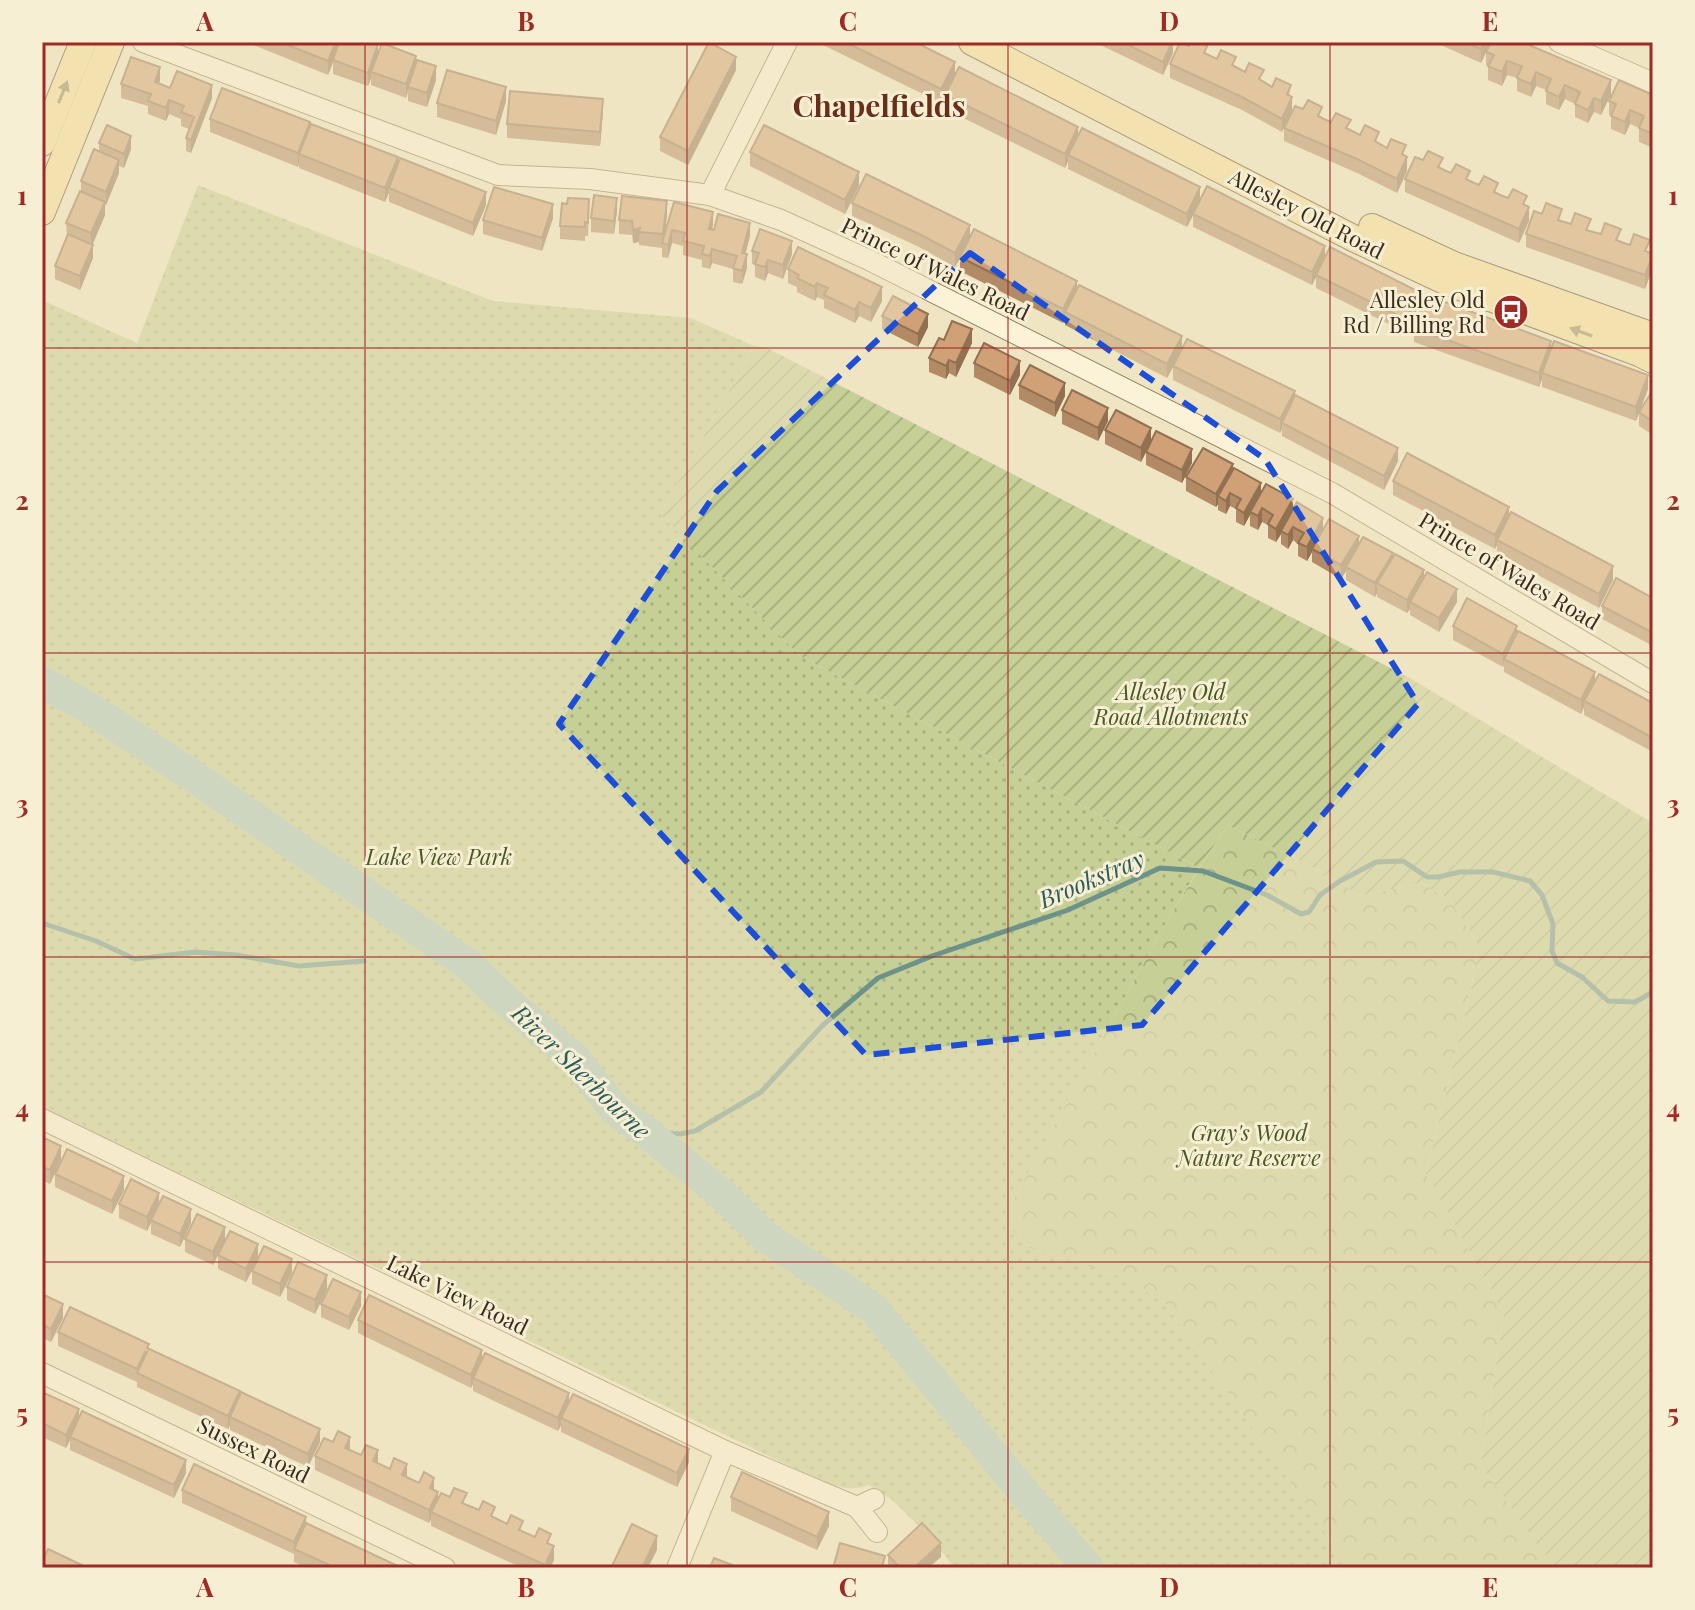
<svg xmlns="http://www.w3.org/2000/svg" width="1695" height="1610" viewBox="0 0 1695 1610" font-family="'Playfair Display',serif">
<style>
.forest{fill:url(#forest-crowns)}
.park{fill:url(#park-dots)}
.garden{fill:url(#garden-furrows)}
.lines{fill:none;stroke-linecap:round;stroke-linejoin:round}
.stream{stroke:#6c928a;stroke-width:5}
.river{stroke:#a6c3bc;stroke-width:32}
.minor-casing{stroke:#8c7759;stroke-width:22}
.major-casing{stroke:#5a442d;stroke-width:28}
.minor{stroke:#fbf2d7;stroke-width:20}
.major{stroke:#f5dd99;stroke-width:26}
.wall{fill:#b38a66}
.shaded-wall{fill:#927153}
.building{fill:#d0a177;stroke:#927153;stroke-width:2}
.oneway{fill:#98855c}
.marked{fill:none;stroke:#1d4ed8;stroke-width:6;stroke-dasharray:16 10;stroke-linejoin:round}
.grid{fill:none;stroke:#9e2b26;stroke-width:2;stroke-opacity:0.55}
.labels{text-anchor:middle;dominant-baseline:central;stroke-width:6;stroke-linejoin:round;paint-order:stroke}
.street-label{font-size:22px;fill:#3b2d1e;stroke:#f7efd3}
.poi-label{font-size:22px;fill:#3b2d1e;stroke:#f7efd3;text-anchor:end}
.park-label{font-size:22px;font-style:italic;fill:#485923;stroke:#f7efd3}
.water-label{font-size:24px;font-style:italic;fill:#2c5c5b;stroke:#f7efd3}
.district-label{font-size:30px;font-weight:bold;fill:#6a2f1b;stroke:#f7efd3}
.neatline{fill:none;stroke:#9e2b26;stroke-width:3}
.grid-label{font-size:26px;text-anchor:middle;font-weight:bold;fill:#9e2b26}
</style>
<defs>
<pattern id="forest-crowns" width="20" height="18" patternUnits="userSpaceOnUse" patternTransform="scale(2)"><rect width="20" height="18" fill="#c6cf96"/><path d="M2 6a3 3 0 1 1 6 0M12 15a3 3 0 1 1 6 0" fill="none" stroke="#abb281"/></pattern>
<pattern id="park-dots" width="8" height="8" patternUnits="userSpaceOnUse" patternTransform="scale(2)"><rect width="8" height="8" fill="#c6cf96"/><path d="M2 2h.1M6 6h.1" fill="none" stroke="#abb281" stroke-width="1.8" stroke-linecap="round"/></pattern>
<pattern id="garden-furrows" width="10" height="10" patternUnits="userSpaceOnUse" patternTransform="scale(2)"><rect width="10" height="10" fill="#c6cf96"/><path d="M-1 1l2-2M0 10L10 0M9 11l2-2" fill="none" stroke="#abb281"/></pattern>
</defs>
<rect width="100%" height="100%" fill="#f0e5c3"/>
<polygon class="forest" points="1228,825 1340,881 1358,896 1422,883 1451,901 1478,945 1471,989 1426,1174 1504,1314 1480,1464 1554,1568 1347,1568 1339,1552 1165,1304 1129,1279 1029,1248 1002,1220 1165,924 1200,867"/>
<path class="park" d="M198,185L493,301L691,318L754,346L660,514L800,656L1199,868L1165,924L1002,1220L1029,1248L1129,1279L1165,1304L1339,1552L1347,1568H955L925,1532L892,1500L869,1485C851,1491 843,1488 825,1483L42,1107V300L137,343Z"/>
<polygon class="garden" points="754,346 767,348 1408,677 1653,823 1653,1568 1554,1568 1480,1464 1504,1314 1426,1174 1471,989 1478,945 1451,901 1422,883 1358,896 1340,881 1228,825 1199,868 800,656 660,514"/>
<g class="lines">
<g class="stream">
<polyline points="42,923 96,941 135,959 195,952 236,955 299,966 364,961"/>
<polyline points="645,1131 680,1134 695,1131 761,1092 823,1025 878,978 932,956 1068,910 1160,868 1203,871 1267,895 1301,914 1309,912 1320,895 1340,881 1376,862 1403,861 1427,877 1438,877 1460,872 1493,872 1530,881 1542,895 1553,924 1552,951 1557,963 1582,977 1608,1001 1635,1002 1653,992"/>
</g>
<polyline class="river" points="42,682 89,708 190,774 469,965 496,992 575,1059 616,1111 645,1131 719,1192 766,1237 874,1309 1010,1476 1088,1568"/>
<defs>
<g id="minor">
<polyline points="143,42 498,175 590,179 710,195 781,220 869,260 1332,493 1653,683"/>
<polyline points="1559,42 1653,83"/>
<polyline points="710,195 787,42"/>
<polyline points="42,1119 725,1451 857,1507"/>
<polyline points="42,1373 445,1568"/>
<polyline points="874,1499 857,1507 877,1532"/>
<polyline points="677,1568 725,1451"/>
</g>
<g id="major">
<polyline points="972,42 1355,239 1447,282 1639,353 1653,360"/>
<polyline points="42,143 83,42"/>
<polyline points="42,212 111,42"/>
<polyline points="1372,227 1454,265 1653,336"/>
</g>
</defs>
<use href="#minor" class="minor-casing"/>
<use href="#major" class="major-casing"/>
<use href="#minor" class="minor"/>
<use href="#major" class="major"/>
</g>
<g class="wall">
<polygon points="246,42 372,42 378,52 416,61 436,80 427,107 408,101 408,93 406,98 371,85 371,78 368,86 333,74 333,63 328,75"/>
<polygon points="817,42 915,42 955,75 1078,135 1200,199 1325,256 1419,306 1405,332 1316,288 1316,277 1312,285 1193,227 1193,215 1187,227 1068,169 1068,161 1065,168 945,109 945,96 941,103"/>
<polygon points="1094,42 1173,42 1173,53 1163,75"/>
<polygon points="1434,42 1522,42 1611,94 1601,115 1594,112 1588,123 1575,117 1575,104 1565,99 1559,110 1546,104 1546,90 1536,86 1531,97 1517,91 1517,78 1507,75 1502,86 1488,80 1488,66 1486,65 1486,52 1489,45 1481,63"/>
<polygon points="1650,42 1653,42 1653,50 1650,48"/>
<polygon points="1208,55 1236,68 1272,87 1291,85 1282,132 1242,110 1170,78 1170,64"/>
<polygon points="736,70 688,165 660,151 660,137"/>
<polygon points="160,80 159,83 170,88 212,98 191,153 186,151 186,138 189,129 181,126 181,119 169,114 166,121 148,114 148,106 121,98 121,84"/>
<polygon points="1653,95 1653,148 1639,142 1639,128 1630,124 1625,135 1611,129 1611,116 1609,115 1609,101"/>
<polygon points="506,101 496,135 437,117 437,103"/>
<polygon points="603,112 600,146 507,138 507,124"/>
<polygon points="1322,118 1406,156 1407,171 1397,193 1357,173 1284,141 1284,128"/>
<polygon points="210,119 310,128 486,205 473,236 389,202 389,192 385,202 299,168 299,163 298,167 210,132"/>
<polygon points="99,143 131,149 124,168 119,166 119,173 106,205 105,205 105,215 93,244 93,258 80,290 55,279 55,266 67,237 66,223 81,191 81,181 99,151"/>
<polygon points="750,152 859,186 845,214 750,166"/>
<polygon points="1443,169 1527,207 1529,221 1519,243 1405,192 1405,179"/>
<polygon points="674,202 713,225 712,230 750,236 745,254 747,268 742,284 733,282 733,269 712,263 710,269 702,267 702,260 683,255 683,246 672,243 668,258 662,257 662,248 639,245 639,242 633,243 632,235 619,234 619,220 667,215 664,236"/>
<polygon points="852,203 970,237 1077,288 1182,349 1295,397 1398,461 1384,490 1282,436 1282,429 1280,433 1173,380 1173,367 1167,378 1065,325 1065,318 1063,323 960,271 960,259 955,267 917,246 852,216"/>
<polygon points="617,211 614,234 591,232 591,218"/>
<polygon points="589,212 588,236 585,236 585,241 560,239 560,226"/>
<polygon points="553,218 542,251 483,234 483,220"/>
<polygon points="1562,221 1653,254 1653,267 1645,289 1526,247 1526,234"/>
<polygon points="752,251 792,254 783,279 768,273 765,281 755,277 755,265 752,264"/>
<polygon points="788,269 882,301 871,322 859,316 855,323 824,308 824,300 817,297 815,301 797,292 797,287 788,283"/>
<polygon points="882,316 928,327 918,347 882,329"/>
<polygon points="1414,328 1551,348 1648,389 1639,412 1653,390 1653,435 1639,426 1639,413 1636,421 1542,387 1542,379 1539,387 1414,342"/>
<polygon points="944,340 972,343 956,377 949,373 946,379 929,372 929,358"/>
<polygon points="974,363 1020,375 1010,395 974,377"/>
<polygon points="1019,385 1065,396 1055,417 1019,399"/>
<polygon points="1062,410 1108,421 1098,441 1062,424"/>
<polygon points="1105,430 1151,442 1141,462 1105,444"/>
<polygon points="1146,452 1192,463 1182,483 1146,465"/>
<polygon points="1233,470 1261,493 1293,510 1323,528 1359,544 1393,557 1424,576 1457,602 1439,632 1410,615 1410,609 1407,613 1377,597 1377,593 1375,597 1346,580 1346,571 1341,579 1312,562 1312,552 1307,561 1298,556 1298,544 1293,540 1288,549 1281,544 1281,534 1276,542 1268,538 1268,525 1262,522 1258,530 1250,526 1250,515 1244,526 1236,522 1236,509 1230,506 1226,514 1218,510 1218,504 1216,507 1186,491 1186,477"/>
<polygon points="1393,481 1509,515 1613,580 1599,608 1497,553 1497,545 1495,549 1393,495"/>
<polygon points="1653,598 1653,646 1602,619 1602,606"/>
<polygon points="1453,626 1517,633 1595,680 1653,703 1653,752 1584,715 1584,707 1581,714 1504,672 1504,665 1503,667 1453,640"/>
<polygon points="42,1137 61,1159 50,1184 42,1180"/>
<polygon points="55,1174 124,1190 112,1214 55,1187"/>
<polygon points="119,1204 159,1204 191,1223 180,1247 151,1234 151,1222 147,1231 119,1218"/>
<polygon points="185,1239 225,1241 213,1265 185,1252"/>
<polygon points="218,1255 258,1258 292,1273 280,1297 252,1284 252,1271 255,1265 246,1282 218,1269"/>
<polygon points="287,1287 327,1289 315,1314 287,1300"/>
<polygon points="42,1294 63,1318 51,1342 42,1338"/>
<polygon points="321,1304 361,1306 349,1330 321,1317"/>
<polygon points="358,1320 482,1358 569,1401 689,1462 677,1487 561,1432 561,1425 558,1431 473,1391 473,1384 471,1388 358,1333"/>
<polygon points="58,1332 149,1348 240,1395 320,1442 308,1467 230,1430 230,1425 228,1429 137,1387 137,1382 58,1346"/>
<polygon points="42,1392 79,1418 186,1473 174,1498 70,1450 70,1440 66,1448 42,1437"/>
<polygon points="333,1442 434,1490 438,1499 467,1505 551,1545 554,1560 550,1568 522,1568 431,1526 431,1519 429,1523 315,1470 315,1456"/>
<polygon points="182,1490 306,1524 402,1568 307,1568 294,1562 294,1554 182,1503"/>
<polygon points="731,1497 829,1526 817,1550 731,1511"/>
<polygon points="888,1555 941,1557 928,1568 888,1568"/>
</g>
<g class="shaded-wall">
<polygon points="336,42 340,42 328,75 328,61"/>
<polygon points="1172,42 1173,42 1173,53 1163,75 1163,62"/>
<polygon points="1484,42 1491,42 1481,63 1481,49"/>
<polygon points="378,44 378,58 371,72 371,78 368,86 368,73"/>
<polygon points="416,56 416,69 408,87 406,98 406,84"/>
<polygon points="736,57 736,70 688,165 688,151"/>
<polygon points="1507,61 1507,75 1502,86 1502,72"/>
<polygon points="955,62 955,75 941,103 941,89"/>
<polygon points="436,66 436,80 427,107 427,93"/>
<polygon points="160,67 160,80 155,95 155,82"/>
<polygon points="1536,72 1536,86 1531,97 1531,84"/>
<polygon points="1611,80 1611,94 1601,115 1601,101"/>
<polygon points="212,85 212,98 191,153 191,140"/>
<polygon points="1565,85 1565,99 1559,110 1559,97"/>
<polygon points="506,87 506,101 496,135 496,121"/>
<polygon points="1292,97 1292,110 1282,132 1282,119"/>
<polygon points="1594,98 1594,112 1588,123 1588,110"/>
<polygon points="603,99 603,112 600,146 600,132"/>
<polygon points="169,100 169,114 166,121 166,108"/>
<polygon points="1630,110 1630,124 1625,135 1625,122"/>
<polygon points="310,122 310,136 299,154 299,163 298,167 298,153"/>
<polygon points="1078,127 1078,140 1068,155 1068,161 1065,168 1065,154"/>
<polygon points="131,136 131,149 124,168 124,154"/>
<polygon points="398,157 398,171 389,188 389,192 385,202 385,188"/>
<polygon points="1407,157 1407,171 1397,193 1397,179"/>
<polygon points="119,160 119,173 106,205 106,192"/>
<polygon points="859,172 859,186 845,214 845,200"/>
<polygon points="1200,187 1200,201 1187,227 1187,214"/>
<polygon points="486,192 486,205 473,236 473,223"/>
<polygon points="617,198 617,211 614,234 614,221"/>
<polygon points="667,201 667,215 664,244 663,234"/>
<polygon points="105,202 105,215 91,247 91,233"/>
<polygon points="553,204 553,218 542,251 542,238"/>
<polygon points="1529,207 1529,221 1519,243 1519,229"/>
<polygon points="713,212 713,225 709,242 709,229"/>
<polygon points="750,223 750,236 742,267 742,253"/>
<polygon points="970,225 970,239 955,267 955,253"/>
<polygon points="640,228 639,242 633,243 633,230"/>
<polygon points="672,230 672,243 668,258 668,245"/>
<polygon points="792,241 792,254 783,279 783,265"/>
<polygon points="93,245 93,258 80,290 80,276"/>
<polygon points="1325,246 1325,259 1312,285 1312,272"/>
<polygon points="712,249 712,263 710,269 710,256"/>
<polygon points="747,254 747,268 742,284 742,271"/>
<polygon points="1653,254 1653,267 1645,289 1645,275"/>
<polygon points="768,260 768,273 765,281 765,267"/>
<polygon points="1077,281 1077,295 1065,312 1065,318 1063,323 1063,309"/>
<polygon points="817,283 817,297 815,301 815,287"/>
<polygon points="882,287 882,301 871,322 871,308"/>
<polygon points="1419,292 1419,306 1405,332 1405,319"/>
<polygon points="859,302 859,316 855,323 855,310"/>
<polygon points="928,314 928,327 918,347 918,334"/>
<polygon points="972,329 972,343 956,377 956,363"/>
<polygon points="1182,336 1182,350 1167,378 1167,364"/>
<polygon points="1551,341 1551,355 1542,373 1542,379 1539,387 1539,373"/>
<polygon points="949,360 949,373 946,379 946,366"/>
<polygon points="1020,361 1020,375 1010,395 1010,381"/>
<polygon points="1648,375 1648,389 1636,421 1636,407"/>
<polygon points="1065,383 1065,396 1055,417 1055,403"/>
<polygon points="1295,391 1295,405 1282,423 1282,429 1280,433 1280,419"/>
<polygon points="1108,408 1108,421 1098,441 1098,428"/>
<polygon points="1151,428 1151,442 1141,462 1141,448"/>
<polygon points="1398,448 1398,461 1384,490 1384,476"/>
<polygon points="1192,449 1192,463 1182,483 1182,470"/>
<polygon points="1233,464 1233,478 1218,496 1218,504 1216,507 1216,494"/>
<polygon points="1261,483 1261,497 1250,512 1250,515 1244,526 1244,513"/>
<polygon points="1230,493 1230,506 1226,514 1226,501"/>
<polygon points="1293,499 1293,512 1281,531 1281,534 1276,542 1276,529"/>
<polygon points="1509,507 1509,521 1497,540 1497,545 1495,549 1495,535"/>
<polygon points="1262,508 1262,522 1258,530 1258,516"/>
<polygon points="1323,518 1323,531 1312,549 1312,552 1307,561 1307,547"/>
<polygon points="1293,527 1293,540 1288,549 1288,535"/>
<polygon points="1359,536 1359,549 1346,567 1346,571 1341,579 1341,565"/>
<polygon points="1393,553 1393,567 1377,583 1377,593 1375,597 1375,583"/>
<polygon points="1613,566 1613,580 1599,608 1599,594"/>
<polygon points="1424,570 1424,584 1410,602 1410,609 1407,613 1407,600"/>
<polygon points="1457,589 1457,602 1439,632 1439,618"/>
<polygon points="1517,626 1517,639 1504,659 1503,667 1503,654"/>
<polygon points="1595,672 1595,686 1584,701 1584,707 1581,714 1581,700"/>
<polygon points="61,1146 61,1159 50,1184 50,1170"/>
<polygon points="124,1176 124,1190 112,1214 112,1201"/>
<polygon points="159,1193 159,1206 147,1231 147,1217"/>
<polygon points="191,1209 191,1223 180,1247 180,1234"/>
<polygon points="225,1227 225,1241 213,1265 213,1252"/>
<polygon points="258,1244 258,1258 246,1282 246,1269"/>
<polygon points="292,1259 292,1273 280,1297 280,1284"/>
<polygon points="327,1275 327,1289 315,1314 315,1300"/>
<polygon points="361,1292 361,1306 349,1330 349,1317"/>
<polygon points="63,1304 63,1318 51,1342 51,1329"/>
<polygon points="482,1350 482,1364 473,1378 473,1384 471,1388 471,1375"/>
<polygon points="240,1391 240,1404 230,1417 230,1425 228,1429 228,1416"/>
<polygon points="569,1393 569,1407 561,1418 561,1425 558,1431 558,1418"/>
<polygon points="79,1409 79,1423 70,1437 70,1440 66,1448 66,1435"/>
<polygon points="320,1429 320,1442 308,1467 308,1454"/>
<polygon points="350,1437 350,1450 345,1448"/>
<polygon points="689,1449 689,1462 677,1487 677,1473"/>
<polygon points="378,1450 378,1464 373,1461"/>
<polygon points="186,1460 186,1473 174,1498 174,1485"/>
<polygon points="407,1464 407,1478 402,1475"/>
<polygon points="434,1478 434,1491 430,1488"/>
<polygon points="438,1492 438,1505 431,1512 431,1519 429,1523 429,1510"/>
<polygon points="829,1512 829,1526 817,1550 817,1537"/>
<polygon points="306,1517 306,1531 294,1549 294,1555 294,1542"/>
<polygon points="657,1536 657,1550 648,1568 642,1568"/>
<polygon points="941,1543 941,1557 928,1568 914,1568"/>
<polygon points="554,1546 554,1560 550,1568 545,1568 545,1565"/>
</g>
<g class="building">
<polygon points="280,42 336,42 328,61"/>
<polygon points="339,42 372,42 378,44 368,73 333,60"/>
<polygon points="709,42 736,57 688,151 660,137"/>
<polygon points="845,42 915,42 955,62 941,89"/>
<polygon points="1122,42 1172,42 1163,62"/>
<polygon points="1180,42 1189,46 1191,42 1204,42 1208,44 1204,53 1217,59 1221,50 1236,57 1232,65 1245,72 1249,63 1264,70 1259,79 1272,87 1276,78 1291,85 1287,94 1292,97 1282,119 1242,97 1170,64"/>
<polygon points="1465,42 1484,42 1481,49"/>
<polygon points="1491,42 1522,42 1611,80 1601,101 1594,98 1588,110 1575,104 1580,92 1565,85 1559,97 1546,91 1551,79 1536,72 1531,84 1517,78 1522,66 1507,61 1502,72 1488,66 1494,55 1486,52"/>
<polygon points="382,43 416,56 406,84 371,72"/>
<polygon points="131,57 160,67 155,82 170,88 177,71 212,85 191,140 186,138 194,117 181,112 184,106 169,100 166,108 148,101 151,94 121,84"/>
<polygon points="417,60 436,66 427,93 408,87"/>
<polygon points="959,67 1078,127 1065,154 945,95"/>
<polygon points="447,70 506,87 496,121 437,103"/>
<polygon points="1619,80 1653,95 1653,134 1639,128 1644,116 1630,110 1625,122 1611,116 1616,104 1609,101"/>
<polygon points="222,88 310,122 298,153 210,119"/>
<polygon points="510,91 603,99 600,132 507,124"/>
<polygon points="1308,100 1322,107 1318,116 1324,119 1331,122 1336,113 1351,120 1346,128 1360,135 1365,125 1379,132 1375,141 1387,148 1391,139 1406,145 1402,154 1407,157 1397,179 1357,159 1284,128 1295,106 1303,109"/>
<polygon points="311,124 398,157 385,188 299,154"/>
<polygon points="107,125 131,136 124,154 99,143"/>
<polygon points="764,125 859,172 845,200 750,152"/>
<polygon points="1082,128 1200,187 1187,214 1068,155"/>
<polygon points="94,149 119,160 106,192 81,181"/>
<polygon points="1428,151 1443,158 1438,167 1444,170 1451,173 1456,164 1470,171 1466,179 1472,182 1479,185 1484,176 1498,183 1494,192 1500,195 1508,198 1513,189 1527,196 1523,204 1529,207 1519,229 1405,179 1415,157 1423,160"/>
<polygon points="400,158 486,192 473,223 389,188"/>
<polygon points="866,174 970,225 955,253 917,233 852,203"/>
<polygon points="1207,186 1325,246 1312,272 1193,214"/>
<polygon points="494,187 553,204 542,238 483,220"/>
<polygon points="80,191 105,202 91,233 66,223"/>
<polygon points="594,195 617,198 614,221 591,218"/>
<polygon points="622,196 667,201 663,234 639,232 640,228 633,230 632,221 619,220"/>
<polygon points="568,198 589,199 588,223 585,222 585,227 560,226 562,203 567,204"/>
<polygon points="674,202 713,212 709,229 714,230 718,214 750,223 742,253 747,254 742,271 733,268 737,256 712,249 710,256 702,254 704,246 683,241 685,233 672,230 668,245 662,243"/>
<polygon points="1546,203 1562,209 1558,220 1571,224 1575,213 1591,219 1586,230 1601,234 1605,223 1621,229 1616,240 1624,243 1630,245 1634,234 1650,240 1645,251 1653,254 1645,275 1526,234 1534,211 1542,214"/>
<polygon points="760,229 792,241 783,265 768,260 765,267 755,264 759,253 752,251"/>
<polygon points="974,229 1077,281 1063,309 960,257"/>
<polygon points="68,234 93,245 80,276 55,266"/>
<polygon points="798,247 882,287 871,308 859,302 855,310 824,295 828,288 817,283 815,287 797,278 799,275 788,269"/>
<polygon points="1330,247 1419,292 1405,319 1316,275"/>
<polygon points="1079,285 1182,336 1167,364 1065,312"/>
<polygon points="1426,295 1551,341 1539,373 1414,328"/>
<polygon points="893,296 928,314 918,334 882,316"/>
<polygon points="952,321 972,329 956,363 949,360 946,366 929,358 939,338 944,340"/>
<polygon points="1187,339 1295,391 1280,419 1173,366"/>
<polygon points="1554,341 1648,375 1636,407 1542,373"/>
<polygon points="984,343 1020,361 1010,381 974,363"/>
<polygon points="1030,365 1065,383 1055,403 1019,385"/>
<polygon points="1072,390 1108,408 1098,428 1062,410"/>
<polygon points="1653,390 1653,422 1639,412"/>
<polygon points="1295,395 1398,448 1384,476 1282,423"/>
<polygon points="1116,410 1151,428 1141,448 1105,430"/>
<polygon points="1156,431 1192,449 1182,470 1146,452"/>
<polygon points="1203,448 1233,464 1216,494 1186,477"/>
<polygon points="1407,453 1509,507 1495,535 1393,481"/>
<polygon points="1234,468 1261,483 1244,513 1236,508 1241,499 1230,493 1226,501 1218,496"/>
<polygon points="1266,484 1293,499 1276,529 1268,524 1273,515 1262,508 1258,516 1250,512"/>
<polygon points="1297,502 1323,518 1307,547 1298,543 1304,533 1293,527 1288,535 1281,531"/>
<polygon points="1511,512 1613,566 1599,594 1497,540"/>
<polygon points="1329,519 1359,536 1341,565 1312,549"/>
<polygon points="1363,537 1393,553 1375,583 1346,567"/>
<polygon points="1395,554 1424,570 1407,600 1377,583"/>
<polygon points="1427,572 1457,589 1439,618 1410,602"/>
<polygon points="1616,578 1653,598 1653,633 1602,606"/>
<polygon points="1467,598 1517,626 1503,654 1453,626"/>
<polygon points="1518,631 1595,672 1581,700 1504,659"/>
<polygon points="1599,674 1653,703 1653,738 1584,701"/>
<polygon points="42,1137 61,1146 50,1170 42,1167"/>
<polygon points="67,1149 124,1176 112,1201 55,1174"/>
<polygon points="131,1179 159,1193 147,1217 119,1204"/>
<polygon points="163,1196 191,1209 180,1234 151,1220"/>
<polygon points="197,1214 225,1227 213,1252 185,1239"/>
<polygon points="230,1231 258,1244 246,1269 218,1255"/>
<polygon points="264,1246 292,1259 280,1284 252,1271"/>
<polygon points="298,1262 327,1275 315,1300 287,1287"/>
<polygon points="333,1279 361,1292 349,1317 321,1304"/>
<polygon points="42,1294 63,1304 51,1329 42,1324"/>
<polygon points="369,1295 482,1350 471,1375 358,1320"/>
<polygon points="70,1307 149,1344 147,1348 240,1391 228,1416 137,1373 147,1352 145,1352 137,1369 58,1332"/>
<polygon points="485,1353 569,1393 558,1418 473,1378"/>
<polygon points="42,1392 79,1409 66,1435 42,1423"/>
<polygon points="241,1392 320,1429 308,1454 230,1417"/>
<polygon points="573,1394 689,1449 677,1473 561,1418"/>
<polygon points="82,1411 186,1460 174,1485 70,1437"/>
<polygon points="338,1431 350,1437 345,1448 361,1455 366,1445 373,1448 378,1450 373,1461 390,1469 394,1458 407,1464 402,1475 419,1483 424,1472 434,1478 430,1488 438,1492 429,1510 315,1456 324,1438 333,1442"/>
<polygon points="194,1464 306,1517 294,1542 182,1490"/>
<polygon points="742,1472 829,1512 817,1537 731,1497"/>
<polygon points="454,1488 467,1493 462,1503 479,1510 483,1501 495,1507 491,1516 507,1524 511,1515 523,1521 519,1530 535,1537 539,1528 551,1534 547,1543 554,1546 545,1565 431,1512 441,1493 450,1497"/>
<polygon points="306,1523 402,1568 336,1568 294,1549"/>
<polygon points="922,1523 941,1543 914,1568 900,1568 888,1555"/>
<polygon points="632,1524 657,1536 642,1568 611,1568"/>
<polygon points="840,1543 885,1556 882,1568 833,1568"/>
<polygon points="48,1549 88,1568 42,1568 42,1562"/>
<polygon points="714,1558 740,1568 710,1568"/>
</g>
<defs><path id="oneway-solid" d="M-6-.8H1V-3.2L6.5 0L1 3.2V.8H-6Z" transform="scale(2)"/></defs>
<g class="oneway">
<use href="#oneway-solid" transform="translate(63 92) rotate(-68)"/>
<use href="#oneway-solid" transform="translate(1581 332) rotate(-160)"/>
</g>
<path d="M0 0H1695V1610H0ZM970,253L1265,459L1418,704L1142,1025L866,1055L559,724L717,491Z" fill="#f0e5c3" fill-opacity=".55" fill-rule="evenodd"/>
<path class="marked" d="M970,253L1265,459L1418,704L1142,1025L866,1055L559,724L717,491Z"/>
<path class="grid" d="M365,42V1568M687,42V1568M1008,42V1568M1330,42V1568M42,348H1653M42,653H1653M42,957H1653M42,1262H1653"/>
<defs>
<symbol id="bus-disc" viewBox="-11 -11 22 22"><circle r="9.5" fill="#9e2b26" stroke="#f7efd3"/><path d="M-5-6H5V4H4V6H2V4H-2V6H-4V4H-5ZM-3.5-4V0h7V-4ZM-3.5 1.2v1.5H-2V1.2ZM2 1.2v1.5H3.5V1.2Z" fill="#fff"/></symbol>
</defs>
<g fill-rule="evenodd">
<use href="#bus-disc" x="1491" y="292" width="40" height="40"/>
</g>
<g class="labels">
<g class="street-label">
<text transform="translate(1307 213) rotate(27)">Allesley Old Road</text>
<text transform="translate(936 268) rotate(26)">Prince of Wales Road</text>
<text transform="translate(1510 570) rotate(31)">Prince of Wales Road</text>
<text transform="translate(458 1294) rotate(26)">Lake View Road</text>
<text transform="translate(254 1449) rotate(26)">Sussex Road</text>
</g>
<g class="poi-label">
<text x="1485" y="299">Allesley Old<tspan x="1485" dy="25">Rd / Billing Rd</tspan></text>
</g>
<g class="park-label">
<text x="1171" y="691">Allesley Old<tspan x="1171" dy="25">Road Allotments</tspan></text>
<text x="439" y="856">Lake View Park</text>
<text x="1249" y="1132">Gray's Wood<tspan x="1249" dy="25">Nature Reserve</tspan></text>
</g>
<g class="water-label">
<text transform="translate(1091 878) rotate(-23)">Brookstray</text>
<text transform="translate(582 1071) rotate(44)">River Sherbourne</text>
</g>
<g class="district-label">
<text x="879" y="105">Chapelfields</text>
</g>
</g>
<rect width="1695" height="1610" fill="none" stroke="#f7efd3" stroke-width="88"/>
<rect x="44" y="44" width="1607" height="1522" class="neatline"/>
<g class="grid-label">
<text x="205" y="31">A</text>
<text x="526" y="31">B</text>
<text x="848" y="31">C</text>
<text x="1169" y="31">D</text>
<text x="1490" y="31">E</text>
<text x="22" y="205">1</text>
<text x="1673" y="205">1</text>
<text x="22" y="510">2</text>
<text x="1673" y="510">2</text>
<text x="22" y="814">3</text>
<text x="1673" y="814">3</text>
<text x="22" y="1118">4</text>
<text x="1673" y="1118">4</text>
<text x="22" y="1423">5</text>
<text x="1673" y="1423">5</text>
<text x="205" y="1597">A</text>
<text x="526" y="1597">B</text>
<text x="848" y="1597">C</text>
<text x="1169" y="1597">D</text>
<text x="1490" y="1597">E</text>
</g>
</svg>
